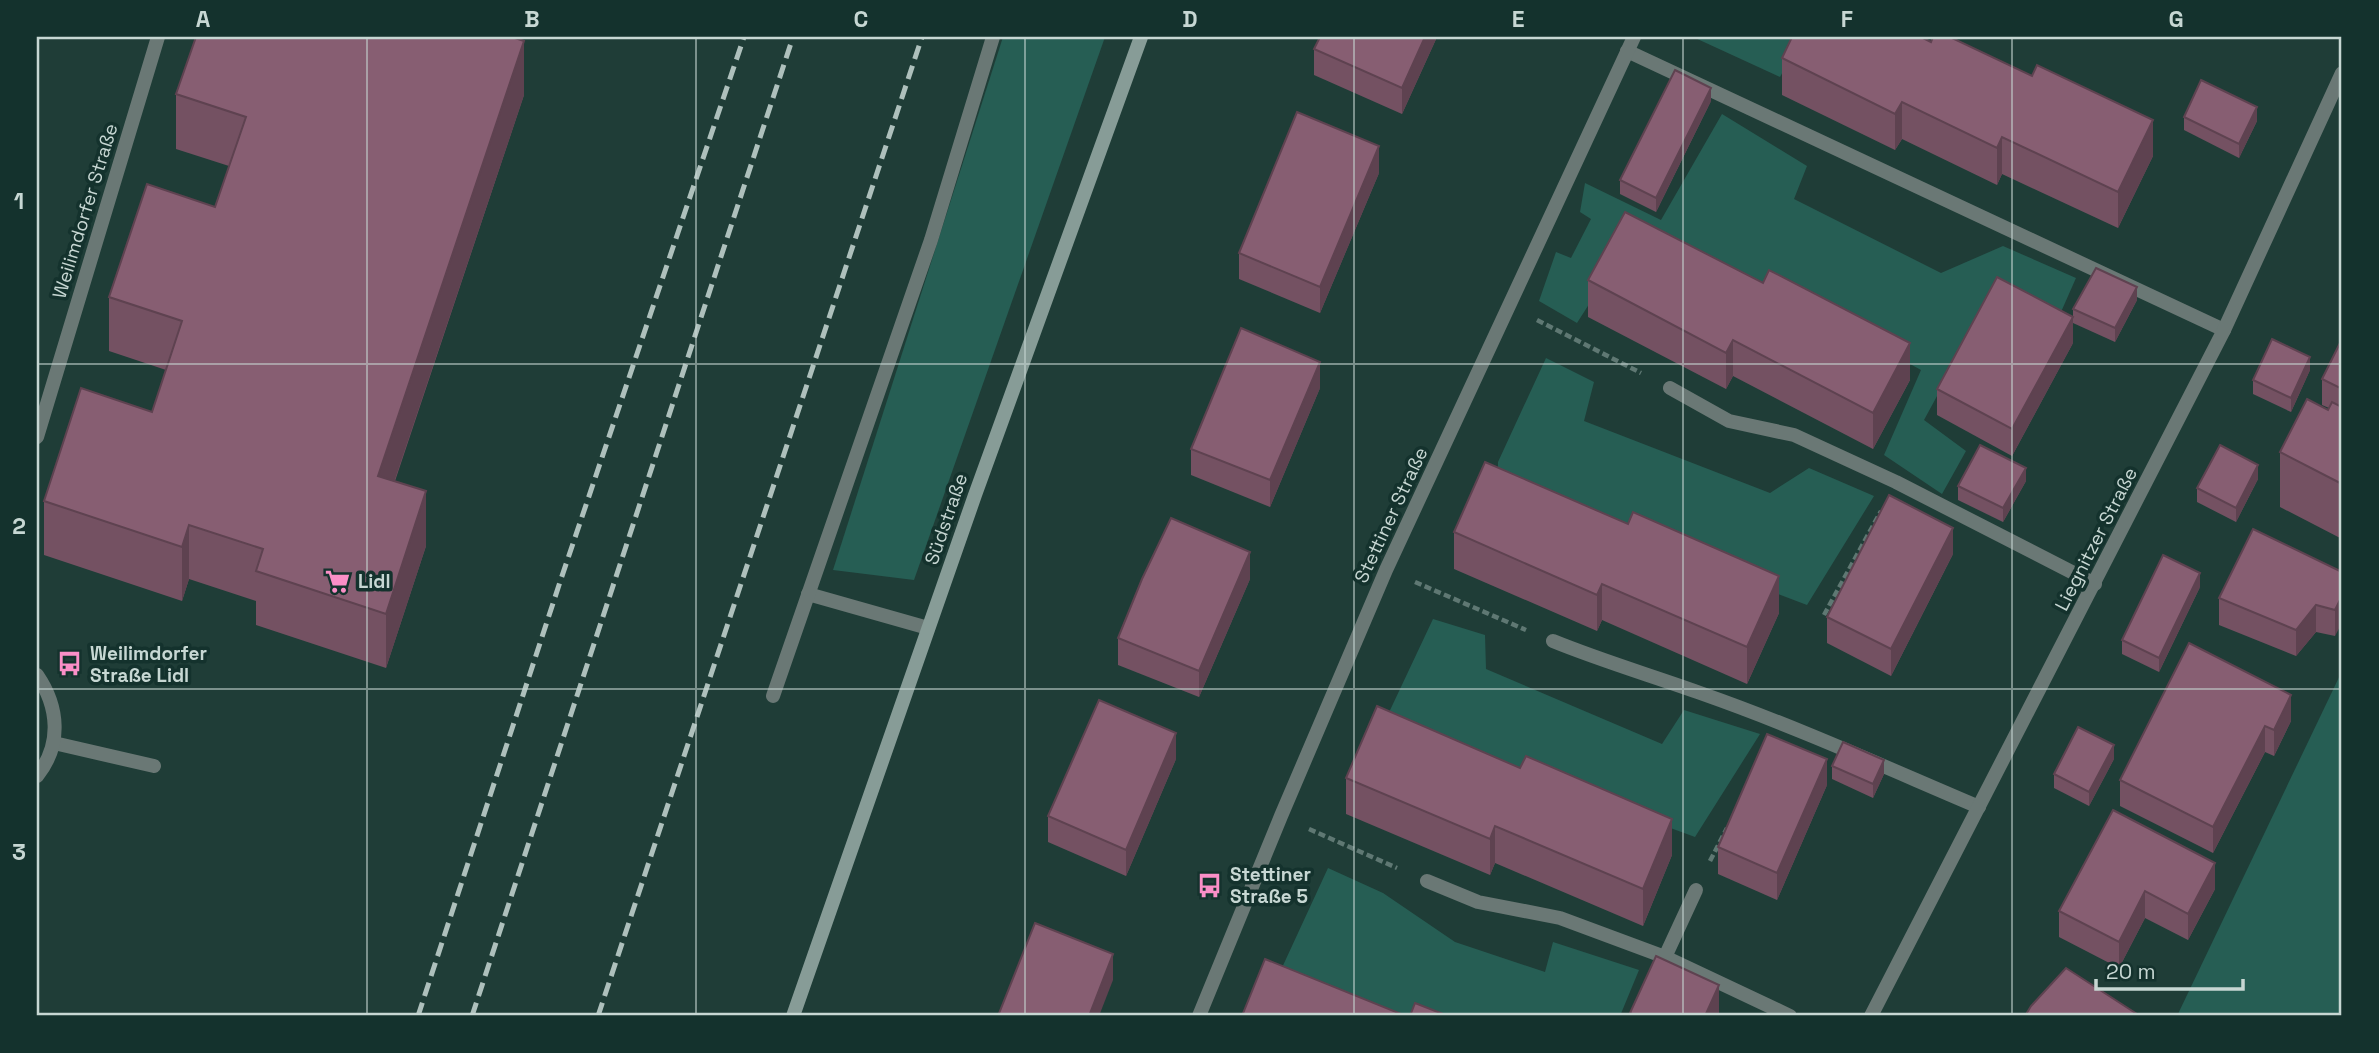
<svg xmlns="http://www.w3.org/2000/svg" width="2379" height="1053" viewBox="0 0 2379 1053" font-family="'Space Grotesk',sans-serif">
<style>
.green{fill:#265e54}
.lines{fill:none;stroke-linecap:round;stroke-linejoin:round}
.path{stroke:#5f7873;stroke-width:4.5;stroke-dasharray:7 3.5;stroke-linecap:butt}
.lane{stroke:#6a7875;stroke-width:14}
.street{stroke:#6a7875;stroke-width:14}
.secondary{stroke:#879c97;stroke-width:14}
.rail{stroke:#aec0bc;stroke-width:5;stroke-dasharray:14 7;stroke-linecap:butt}
.wall{fill:#745162}
.shaded-wall{fill:#5e4250}
.building{fill:#875e72;stroke:#5e4250;stroke-width:2}
.grid{fill:none;stroke:#c7d7d3;stroke-width:2;stroke-opacity:0.55}
.labels{text-anchor:middle;dominant-baseline:central;stroke-width:7;stroke-linejoin:round;paint-order:stroke}
.street-label{font-size:19px;fill:#c7d7d3;stroke:#14322d}
.poi-label{font-size:19px;font-weight:bold;fill:#c7d7d3;stroke:#14322d;text-anchor:start}
.neatline{fill:none;stroke:#c7d7d3;stroke-width:2.5}
.grid-label{font-size:23px;text-anchor:middle;font-weight:bold;fill:#c7d7d3}
</style>
<rect width="100%" height="100%" fill="#1f3d37"/>
<g class="green">
<polygon points="1003,37 1105,37 914,580 833,570"/>
<polygon points="1693,37 1802,37 1780,77"/>
<polygon points="1722,114 1807,166 1794,199 1941,273 2003,246 2076,278 2057,321 1993,293 1924,420 1966,451 1942,494 1884,455 1921,370 1777,291 1630,240 1577,323 1539,301 1556,252 1571,258 1591,219 1580,212 1585,183 1661,220"/>
<polygon points="1546,358 1594,382 1584,421 1770,493 1809,468 1874,496 1807,605 1498,489 1498,462"/>
<polygon points="1433,619 1485,635 1486,669 1662,744 1684,710 1760,734 1695,837 1384,723"/>
<polygon points="2342,671 2342,1016 2177,1016"/>
<polygon points="1328,868 1383,893 1455,942 1545,972 1553,942 1639,970 1620,1016 1346,1016 1280,972"/>
</g>
<g class="lines">
<g class="path">
<polyline points="1537,320 1641,373"/>
<polyline points="1415,582 1526,630"/>
<polyline points="1824,615 1881,511"/>
<polyline points="1309,829 1397,868"/>
<polyline points="1710,861 1727,828"/>
</g>
<g class="lane">
<polyline points="1627,51 2224,330"/>
<polyline points="1670,388 1729,421 1794,435 1896,482 2095,584"/>
<polyline points="808,594 928,628"/>
<path d="M1553,641C1602,661 1653,676 1703,694C1797,727 1887,768 1979,807"/>
<polyline points="773,696 931,240 993,37"/>
<polyline points="54,743 154,766"/>
<polyline points="1427,881 1478,902 1560,918 1665,957 1790,1016"/>
<polyline points="1665,957 1696,890"/>
</g>
<g class="street">
<polyline points="37,437 158,37"/>
<path d="M37,675C59,707 62,745 37,776"/>
<polyline points="1199,1016 1281,816 1386,570 1634,37"/>
<polyline points="1871,1016 2224,330 2342,73"/>
</g>
<polyline class="secondary" points="793,1016 975,495 1141,37"/>
<g class="rail">
<polyline points="418,1016 560,582 744,37"/>
<polyline points="472,1016 793,37"/>
<polyline points="598,1016 922,37"/>
</g>
</g>
<g class="wall">
<polygon points="1437,37 1402,114 1314,75 1314,49"/>
<polygon points="1782,58 2153,156 2118,228 2002,174 1997,185 1902,139 1895,150 1782,95"/>
<polygon points="176,94 524,95 395,481 426,546 386,668 256,625 256,601 189,579 182,601 44,555 44,501 152,412 166,370 109,351 109,297 215,207 229,166 176,149"/>
<polygon points="1711,101 1656,212 1620,194 1620,180"/>
<polygon points="2184,117 2257,121 2239,158 2184,130"/>
<polygon points="1379,173 1320,313 1239,279 1239,253"/>
<polygon points="1588,280 1910,380 1873,449 1733,376 1726,389 1588,317"/>
<polygon points="2137,300 2115,342 2073,323 2073,309"/>
<polygon points="2342,339 2342,539 2280,507 2280,452 2328,410 2329,408 2322,405 2322,379"/>
<polygon points="2073,343 2012,456 1937,415 1937,389"/>
<polygon points="2310,370 2291,412 2253,394 2253,380"/>
<polygon points="1320,388 1270,507 1191,475 1191,449"/>
<polygon points="2258,479 2236,522 2197,502 2197,488"/>
<polygon points="2026,481 2003,522 1958,500 1958,486"/>
<polygon points="1454,532 1779,613 1747,684 1602,620 1597,631 1454,569"/>
<polygon points="1953,554 1891,676 1827,643 1827,617"/>
<polygon points="2342,572 2335,636 2316,632 2296,656 2219,625 2219,598"/>
<polygon points="1250,579 1199,697 1118,665 1118,638"/>
<polygon points="2200,587 2159,672 2122,654 2122,640"/>
<polygon points="2291,695 2291,721 2274,756 2265,752 2213,853 2120,806 2120,780"/>
<polygon points="1176,759 1126,876 1048,842 1048,816"/>
<polygon points="2114,759 2089,806 2054,788 2054,774"/>
<polygon points="1832,766 1884,774 1873,798 1832,779"/>
<polygon points="1346,778 1672,855 1643,926 1495,863 1490,875 1346,814"/>
<polygon points="1827,785 1777,900 1718,874 1718,847"/>
<polygon points="2113,810 2215,889 2188,940 2145,918 2119,968 2059,937 2059,911"/>
</g>
<g class="shaded-wall">
<polygon points="1425,37 1437,37 1402,114 1402,88"/>
<polygon points="524,41 524,95 378,530 378,476"/>
<polygon points="1711,88 1711,101 1656,212 1656,198"/>
<polygon points="1902,102 1902,139 1895,150 1895,114"/>
<polygon points="2257,107 2257,121 2239,158 2239,144"/>
<polygon points="2153,120 2153,156 2118,228 2118,192"/>
<polygon points="2002,137 2002,174 1997,185 1997,148"/>
<polygon points="1379,146 1379,173 1320,313 1320,287"/>
<polygon points="2137,287 2137,300 2115,342 2115,328"/>
<polygon points="2073,317 2073,343 2012,456 2012,429"/>
<polygon points="1733,340 1733,376 1726,389 1726,353"/>
<polygon points="1910,343 1910,380 1873,449 1873,413"/>
<polygon points="2310,357 2310,370 2291,412 2291,398"/>
<polygon points="1320,362 1320,388 1270,507 1270,480"/>
<polygon points="2258,465 2258,479 2236,522 2236,508"/>
<polygon points="2026,468 2026,481 2003,522 2003,508"/>
<polygon points="426,491 426,546 386,668 386,614"/>
<polygon points="189,525 189,579 182,601 182,547"/>
<polygon points="1953,528 1953,554 1891,676 1891,649"/>
<polygon points="1250,552 1250,579 1199,697 1199,671"/>
<polygon points="2200,573 2200,587 2159,672 2159,658"/>
<polygon points="1779,576 1779,613 1747,684 1747,647"/>
<polygon points="1602,584 1602,620 1597,631 1597,595"/>
<polygon points="2342,596 2342,623 2335,636 2335,610"/>
<polygon points="2316,605 2316,632 2296,656 2296,630"/>
<polygon points="2291,695 2291,721 2274,756 2274,730"/>
<polygon points="2265,726 2265,752 2213,853 2213,827"/>
<polygon points="1176,733 1176,759 1126,876 1126,850"/>
<polygon points="2114,745 2114,759 2089,806 2089,792"/>
<polygon points="1827,759 1827,785 1777,900 1777,873"/>
<polygon points="1884,760 1884,774 1873,798 1873,784"/>
<polygon points="1672,819 1672,855 1643,926 1643,889"/>
<polygon points="1495,826 1495,863 1490,875 1490,839"/>
<polygon points="2215,863 2215,889 2188,940 2188,914"/>
<polygon points="2145,891 2145,918 2119,968 2119,942"/>
<polygon points="1113,954 1113,980 1099,1016 1089,1016"/>
<polygon points="1719,985 1719,1016 1705,1016"/>
</g>
<g class="building">
<polygon points="196,37 512,37 524,41 378,476 426,491 386,614 256,571 263,549 189,525 182,547 44,501 81,388 152,412 182,321 109,297 147,184 215,207 246,117 176,94"/>
<polygon points="1320,37 1425,37 1402,88 1314,49"/>
<polygon points="1792,37 1921,37 1931,42 1933,37 1950,37 2032,76 2037,65 2153,120 2118,192 2002,137 1997,148 1902,102 1895,114 1782,58"/>
<polygon points="1675,70 1711,88 1656,198 1620,180"/>
<polygon points="2201,80 2257,107 2239,144 2184,117"/>
<polygon points="1297,112 1379,146 1320,287 1239,253"/>
<polygon points="1625,212 1763,283 1769,270 1910,343 1873,413 1733,340 1726,353 1588,280"/>
<polygon points="2096,268 2137,287 2115,328 2073,309"/>
<polygon points="1997,277 2073,317 2012,429 1937,389"/>
<polygon points="1241,328 1320,362 1270,480 1191,449"/>
<polygon points="2272,339 2310,357 2291,398 2253,380"/>
<polygon points="2342,339 2342,389 2322,379"/>
<polygon points="2307,399 2328,410 2332,402 2342,407 2342,484 2280,452"/>
<polygon points="1980,445 2026,468 2003,508 1958,486"/>
<polygon points="2220,445 2258,465 2236,508 2197,488"/>
<polygon points="1485,462 1628,524 1633,512 1779,576 1747,647 1602,584 1597,595 1454,532"/>
<polygon points="1889,495 1953,528 1891,649 1827,617"/>
<polygon points="1171,518 1250,552 1199,671 1118,638 1142,579"/>
<polygon points="2253,529 2342,572 2342,596 2335,610 2316,605 2296,630 2219,598"/>
<polygon points="2163,555 2200,573 2159,658 2122,640"/>
<polygon points="2189,643 2291,695 2274,730 2265,726 2213,827 2120,780"/>
<polygon points="1099,700 1176,733 1126,850 1048,816"/>
<polygon points="1377,706 1520,768 1526,756 1672,819 1643,889 1495,826 1490,839 1346,778"/>
<polygon points="2078,727 2114,745 2089,792 2054,774"/>
<polygon points="1767,734 1827,759 1777,873 1718,847"/>
<polygon points="1843,742 1884,760 1873,784 1832,766"/>
<polygon points="2113,810 2215,863 2188,914 2145,891 2119,942 2059,911"/>
<polygon points="1035,923 1113,954 1089,1016 998,1016"/>
<polygon points="1656,956 1719,985 1705,1016 1636,1016 1630,1013"/>
<polygon points="1265,959 1406,1016 1242,1016"/>
<polygon points="2066,968 2140,1016 2025,1016 2031,1006"/>
<polygon points="1415,1003 1448,1016 1410,1016"/>
</g>
<path class="grid" d="M367,37V1016M696,37V1016M1025,37V1016M1354,37V1016M1683,37V1016M2012,37V1016M37,364H2342M37,689H2342"/>
<defs>
<symbol id="supermarket-bare" viewBox="-9 -9 18 18"><path d="M-6-5.5h2.5l.6 2H6L4.5 2H-2.5L-4.4-4H-6ZM-1.5 3.2a1.3 1.3 0 1 0 .1 0ZM3 3.2a1.3 1.3 0 1 0 .1 0Z" fill="#fa8fc7" stroke="#14322d" stroke-width="2.5" paint-order="stroke"/></symbol>
<symbol id="bus-bare" viewBox="-9 -9 18 18"><path d="M-5-6H5V4H4V6H2V4H-2V6H-4V4H-5ZM-3.5-4V0h7V-4ZM-3.5 1.2v1.5H-2V1.2ZM2 1.2v1.5H3.5V1.2Z" fill="#fa8fc7" stroke="#14322d" stroke-width="2.5" paint-order="stroke"/></symbol>
</defs>
<g fill-rule="evenodd">
<use href="#supermarket-bare" x="320" y="564" width="35" height="35"/>
<use href="#bus-bare" x="52" y="646" width="35" height="35"/>
<use href="#bus-bare" x="1192" y="868" width="35" height="35"/>
</g>
<g class="labels">
<g class="street-label">
<text transform="translate(85 211) rotate(-73)">Weilimdorfer Straße</text>
<text transform="translate(1391 515) rotate(-65)">Stettiner Straße</text>
<text transform="translate(946 519) rotate(-71)">Südstraße</text>
<text transform="translate(2096 539) rotate(-63)">Liegnitzer Straße</text>
</g>
<g class="poi-label">
<text x="358" y="581">Lidl</text>
<text x="90" y="653">Weilimdorfer<tspan x="90" dy="22">Straße Lidl</tspan></text>
<text x="1230" y="874">Stettiner<tspan x="1230" dy="22">Straße 5</tspan></text>
</g>
</g>
<rect width="2379" height="1053" fill="none" stroke="#14322d" stroke-width="77"/>
<path d="M2096 979v10h147v-10" fill="none" stroke="#c7d7d3" stroke-width="3.5"/>
<text x="2106" y="979" font-size="21" fill="#c7d7d3" stroke="#14322d" stroke-width="5" paint-order="stroke">20 m</text>
<rect x="38" y="38" width="2302" height="976" class="neatline"/>
<g class="grid-label">
<text x="203" y="27">A</text>
<text x="532" y="27">B</text>
<text x="861" y="27">C</text>
<text x="1190" y="27">D</text>
<text x="1518" y="27">E</text>
<text x="1847" y="27">F</text>
<text x="2176" y="27">G</text>
<text x="19" y="209">1</text>
<text x="19" y="534">2</text>
<text x="19" y="860">3</text>
</g>
</svg>
